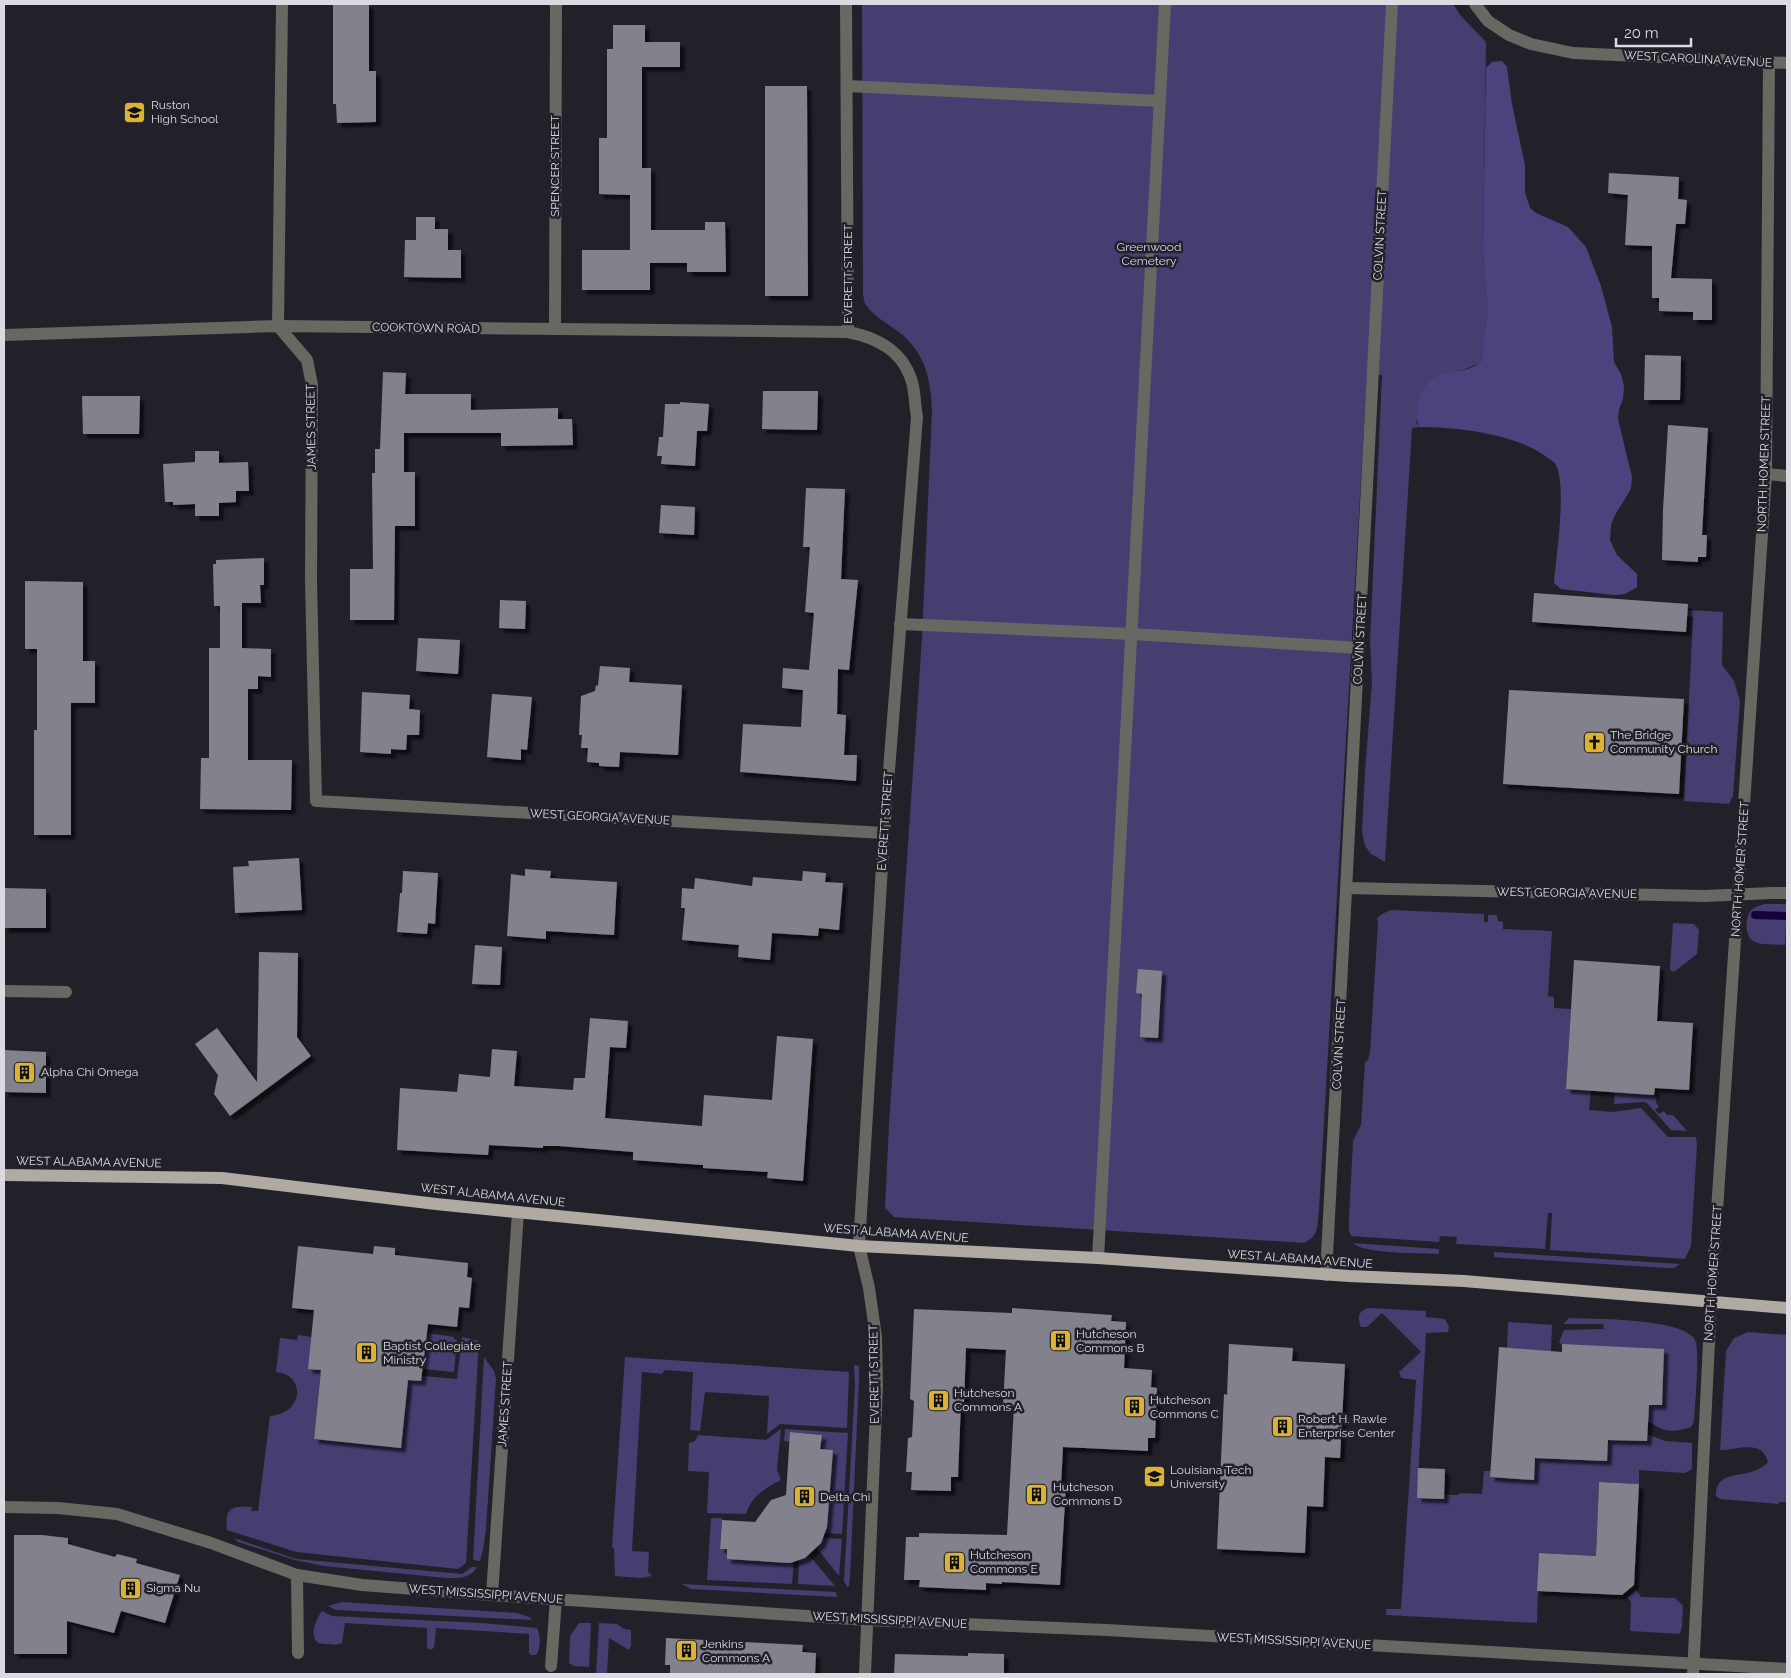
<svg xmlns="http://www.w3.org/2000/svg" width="1791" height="1678" viewBox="0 0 1791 1678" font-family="Raleway,sans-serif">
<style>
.green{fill:#463d71}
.forest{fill:#4d427d}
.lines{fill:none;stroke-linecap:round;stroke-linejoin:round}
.stream{stroke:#150339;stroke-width:8}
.building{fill:#82818c;filter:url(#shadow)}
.minor{stroke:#686762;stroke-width:12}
.major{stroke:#afaba2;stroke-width:12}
.labels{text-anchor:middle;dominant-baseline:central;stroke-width:5;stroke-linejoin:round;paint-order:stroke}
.street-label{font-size:12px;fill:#dbdae0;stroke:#22212a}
.poi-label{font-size:12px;fill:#dbdae0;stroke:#22212a;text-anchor:start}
.park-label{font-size:12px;fill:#d7d3f8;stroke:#22212a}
</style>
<defs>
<filter id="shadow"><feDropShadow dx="4.5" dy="4.5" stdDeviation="1" flood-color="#0009"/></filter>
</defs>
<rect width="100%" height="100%" fill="#22212a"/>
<g class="green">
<path d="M862,4H1453L1461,16L1486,42L1483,250L1487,310L1484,343L1482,360L1479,363L1466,369L1441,375L1416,422L1420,427L1412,428L1385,862L1371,854L1365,846L1362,832L1365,772L1372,682L1370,642L1382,375H1367L1319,1209C1317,1225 1320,1235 1304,1243L894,1217L885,1208L889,1125L922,638L932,411C931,384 927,360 908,340C896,327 876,320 866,305C864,303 864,298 863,294Z"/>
<polygon points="1688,610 1723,612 1722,665 1734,681 1740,701 1733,796 1729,804 1684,801 1693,617 1687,616"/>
<path d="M1764,904H1787L1785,945C1776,944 1761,946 1753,941C1745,936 1745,919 1750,912C1753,907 1759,906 1764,904Z"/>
<polygon points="1391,910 1484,914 1484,922 1488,922 1488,915 1497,915 1498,921 1503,922 1503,929 1552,931 1548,996 1554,997 1554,1008 1571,1009 1566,1089 1591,1091 1589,1110 1613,1112 1641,1108 1668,1137 1696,1137 1697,1145 1691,1246 1685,1259 1550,1250 1552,1213 1548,1213 1545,1249 1456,1244 1457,1237 1440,1236 1439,1242 1351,1236 1349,1231 1349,1218 1353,1141 1361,1125 1365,1062 1368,1060 1370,1052 1378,924 1377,918 1384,913"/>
<polygon points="1673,923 1694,924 1699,930 1697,954 1674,972 1670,970 1670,967"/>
<polygon points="1615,1092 1654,1095 1657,1097 1656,1103 1659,1107 1655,1110 1659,1114 1664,1111 1667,1115 1673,1115 1687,1131 1671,1130 1647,1103 1644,1102 1614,1104"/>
<path d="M1353,1243L1439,1249V1254C1422,1253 1363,1254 1353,1243Z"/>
<polygon points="1494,1252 1680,1264 1674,1268 1667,1268 1494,1257"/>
<path d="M1368,1308L1426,1311V1317L1445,1319L1449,1327L1448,1332L1426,1333L1417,1497L1444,1495H1457L1461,1493L1482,1494L1484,1471H1490V1477L1534,1480L1543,1351L1507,1348L1508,1322L1552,1325L1548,1426L1607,1461L1609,1434L1562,1345L1559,1342L1564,1330L1604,1329L1603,1324H1563L1569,1318C1592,1319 1685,1318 1695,1340C1700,1350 1695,1406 1694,1421L1691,1427C1663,1436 1663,1428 1640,1417L1641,1404L1662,1405L1664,1349L1618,1440L1647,1441V1434L1665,1441L1692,1443V1469L1685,1473L1639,1470V1484L1599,1482L1596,1556L1539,1553L1537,1623L1386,1615V1609H1401L1416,1380L1401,1378L1399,1372L1421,1352L1382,1313L1367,1327H1361C1357,1318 1358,1311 1368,1308Z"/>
<path d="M1748,1332L1787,1335V1502H1779V1504L1720,1499L1716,1496C1716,1466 1750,1482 1768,1462C1767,1459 1765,1454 1762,1451C1751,1443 1732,1450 1720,1450L1726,1351L1734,1338Z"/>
<polygon points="427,1333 454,1337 454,1339 457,1340 454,1372 423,1369"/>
<path d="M298,1335L311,1337L321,1370L314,1439L401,1448L408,1380L421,1381L422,1376L457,1379L462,1337L479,1341L466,1563L458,1569L296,1552L227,1530C225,1507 231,1506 252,1507L251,1511H258L270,1416C304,1414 306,1374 276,1372L280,1338L297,1340Z"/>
<polygon points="484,1357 494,1371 496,1379 486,1529 483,1550 480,1561 473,1560"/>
<polygon points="625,1357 849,1372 847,1428 780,1424 767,1434 769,1397 768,1396 705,1392 700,1431 690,1430 693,1372 665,1370 662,1374 642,1372 632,1551 649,1552 648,1572 652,1576 641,1578 615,1576 614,1548 612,1547"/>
<polygon points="854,1365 859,1366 859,1380 850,1576 849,1586 847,1587 844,1581 855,1386"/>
<path d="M781,1429L777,1470L781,1480C765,1488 752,1496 746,1514L707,1513L709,1472L688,1471L689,1443L695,1441L698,1435L766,1440Z"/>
<polygon points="785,1429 848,1433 842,1534 825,1533 827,1527 833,1450 820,1449 821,1435 791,1432 790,1442 784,1441"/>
<polygon points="711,1518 722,1518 720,1548 727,1549 727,1559 794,1562 792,1584 707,1580"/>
<path d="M234,1538L296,1559L462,1574L472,1567H477C470,1579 459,1578 446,1578L324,1566L295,1560L238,1542Z"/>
<polygon points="823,1538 842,1539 839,1576 817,1548"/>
<polygon points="809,1555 835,1586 798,1584 799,1560 805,1558"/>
<polygon points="682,1584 836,1592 837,1597 691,1589"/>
<polygon points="1636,1590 1641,1597 1675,1598 1683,1606 1682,1626 1680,1634 1630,1631 1631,1602 1627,1597"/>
<polygon points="342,1602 517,1613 529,1617 532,1620 336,1610 328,1606"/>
<path d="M322,1611L332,1616L482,1623L537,1628C541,1635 541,1649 536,1655H531L529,1653V1634L436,1628L434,1648L430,1650L427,1647V1628L345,1623L342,1643C337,1645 334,1645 329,1644C326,1644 320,1644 317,1642C309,1635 317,1617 322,1611Z"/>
<polygon points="579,1623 591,1623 589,1667 574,1666 569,1663 570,1636"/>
<polygon points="599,1623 617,1624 624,1629 631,1630 631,1646 629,1650 609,1638 607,1674 596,1674"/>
</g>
<path class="forest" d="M1502,61L1507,67L1512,104L1525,165V192L1530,208L1536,213L1568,227L1586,247L1601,286L1612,327L1614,362L1621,374L1624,386L1623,399L1619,409L1618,419L1632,477L1631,489L1615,515L1611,525L1610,540L1617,555L1637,574V587L1625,594L1614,595L1561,589L1554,583C1556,557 1567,486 1556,465C1555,462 1551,460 1548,458C1518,434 1457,427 1420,427C1415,419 1416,410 1419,401C1432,358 1462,382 1482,360L1487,310L1483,250L1486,68L1492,62Z"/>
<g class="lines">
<polyline class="stream" points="1755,915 1787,916"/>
</g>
<g class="building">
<polygon points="333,4 369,4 369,71 376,71 376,122 337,123 336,104 333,104"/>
<polygon points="613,25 645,25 645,42 680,42 680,67 642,67 642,168 651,168 651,230 705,230 705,222 725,222 726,272 687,272 687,263 650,263 650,290 582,290 582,250 630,250 630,195 599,194 599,138 607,138 607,49 613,49"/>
<polygon points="765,86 807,86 808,296 765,296"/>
<polygon points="1609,173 1679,177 1678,199 1687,200 1685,224 1676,224 1671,278 1712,279 1712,320 1693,320 1693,312 1659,311 1659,298 1652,298 1652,246 1625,245 1628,195 1608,193"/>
<polygon points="416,217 435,217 435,229 448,229 448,250 461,250 461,278 404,277 405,240 416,240"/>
<polygon points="1645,355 1681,356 1680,400 1644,400"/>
<polygon points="383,372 406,373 405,394 471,394 471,410 558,408 558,419 572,419 573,445 501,446 501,433 404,433 404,472 415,472 415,526 395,526 394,620 350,620 350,569 373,569 372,473 375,473 375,449 380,449"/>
<polygon points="763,391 818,391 817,430 762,429"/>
<polygon points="82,396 140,396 139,434 83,434"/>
<polygon points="680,402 709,404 707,431 697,431 695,466 661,464 662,456 657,456 659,437 663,437 665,404 680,404"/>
<polygon points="1668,425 1708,428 1702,535 1707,535 1706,557 1698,557 1698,562 1662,560 1663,510"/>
<polygon points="195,451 219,451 219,463 248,462 249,491 236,491 236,502 219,503 219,516 195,516 195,504 173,505 173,502 165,502 163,464 195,462"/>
<polygon points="806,488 845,489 841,579 858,580 849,670 838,669 837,714 846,715 844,755 857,755 856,781 740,772 743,724 801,727 803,690 782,688 783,668 809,670 814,613 805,612 810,547 803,547"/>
<polygon points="661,505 695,507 694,535 659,533"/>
<polygon points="264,558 264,585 260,585 261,603 242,603 242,648 271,649 271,677 258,676 258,689 248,689 248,760 292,760 291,810 200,809 201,758 209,758 209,648 220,648 220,606 214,606 213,564 216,564 216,560"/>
<polygon points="25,581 83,582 83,661 95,661 95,703 71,703 71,835 34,835 34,730 37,730 37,649 25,649"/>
<polygon points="1534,593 1688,604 1686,632 1532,622"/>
<polygon points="500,600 526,601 525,629 499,628"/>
<polygon points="418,638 460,640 458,674 416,671"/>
<polygon points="600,666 630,668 629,682 682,685 678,755 620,752 619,767 599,766 599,763 587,762 588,748 581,748 582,735 579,735 581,696 595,691 596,685 598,686"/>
<polygon points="1509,690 1684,699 1679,794 1503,784"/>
<polygon points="362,692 410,695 409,709 420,710 419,735 407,735 406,750 391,749 391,754 360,752"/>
<polygon points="492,694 532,697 527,750 521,749 521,760 487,757"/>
<polygon points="299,858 302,910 235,913 233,867 249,866 248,861"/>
<polygon points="525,869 551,871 550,878 617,882 614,935 546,931 546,939 507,936 511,874 525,876"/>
<polygon points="403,871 438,873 435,924 428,923 427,934 397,932 400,893 402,893"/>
<polygon points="803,871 826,873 825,882 843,883 839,930 819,928 818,936 772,933 770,960 738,957 739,945 682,940 685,908 681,908 682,888 694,889 695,878 752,886 753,877 802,881"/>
<polygon points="4,888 46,889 46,928 4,928"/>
<polygon points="475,945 502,947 500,985 472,984"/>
<polygon points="259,952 298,953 297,1037 311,1056 230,1116 214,1094 218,1075 195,1044 217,1028 257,1082"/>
<polygon points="1574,960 1660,966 1657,1021 1693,1023 1689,1090 1655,1088 1654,1095 1566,1089"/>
<polygon points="1138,969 1162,971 1158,1038 1140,1037 1142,994 1136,993"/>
<polygon points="590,1018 628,1021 626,1048 610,1047 605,1118 702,1126 704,1095 772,1100 777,1036 813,1039 803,1181 767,1178 768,1172 703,1168 703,1165 633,1160 633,1152 559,1146 543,1146 543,1148 489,1145 488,1155 397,1150 400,1088 457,1092 459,1074 490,1077 492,1049 517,1051 514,1086 573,1090 574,1078 585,1078"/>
<polygon points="4,1050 46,1052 46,1093 4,1092"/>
<polygon points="298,1246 373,1254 374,1246 395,1248 395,1255 468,1263 467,1277 472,1278 469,1308 459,1307 457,1327 428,1324 421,1381 408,1380 401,1448 314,1439 321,1370 308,1369 314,1310 292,1308"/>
<polygon points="1012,1308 1112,1315 1111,1321 1126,1322 1124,1368 1152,1370 1151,1387 1157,1388 1155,1438 1148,1438 1148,1451 1063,1447 1061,1485 1066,1485 1060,1585 1002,1582 1002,1584 986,1583 986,1590 919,1587 920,1580 904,1580 906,1537 919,1537 919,1533 1007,1535 1014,1406 1003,1405 1006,1350 966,1348 964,1402 961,1402 958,1477 951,1477 951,1491 911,1490 912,1472 906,1472 908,1438 912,1437 914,1401 910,1399 914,1309 1012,1313"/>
<polygon points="1229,1344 1293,1348 1292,1361 1345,1364 1340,1458 1325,1457 1323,1507 1307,1506 1305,1553 1217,1549 1224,1394 1227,1395"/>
<polygon points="1562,1344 1664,1349 1662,1405 1649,1405 1647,1441 1608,1440 1607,1461 1535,1458 1534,1480 1490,1477 1499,1347 1562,1352"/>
<polygon points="790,1432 822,1435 820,1449 833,1450 827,1527 821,1543 805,1558 790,1563 727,1559 727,1549 720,1549 722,1520 755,1522 771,1500 786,1495"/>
<polygon points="1418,1468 1445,1469 1444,1499 1417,1498"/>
<polygon points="1599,1482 1639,1484 1634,1585 1622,1595 1537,1591 1539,1553 1596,1556"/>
<polygon points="14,1535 42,1535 68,1538 68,1544 115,1557 117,1554 137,1559 136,1563 180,1575 165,1623 121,1611 114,1633 67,1621 67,1654 14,1654"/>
<polygon points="666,1638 803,1645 802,1652 816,1653 815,1674 670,1674 670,1665 665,1665"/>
<polygon points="968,1653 1004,1654 1004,1674 894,1674 895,1654 968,1656"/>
</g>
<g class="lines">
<g class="minor">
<polyline points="282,4 278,326 307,360 312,385 311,581 316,801 884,833"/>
<polyline points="846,4 848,332"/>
<polyline points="1475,4 1488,21 1509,35 1531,44 1573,53 1787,63"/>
<polyline points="847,86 1159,101"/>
<polyline points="555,329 556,4"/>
<path d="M4,335L278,326L848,332C879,338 905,352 913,386C915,396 915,407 917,417L884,833L859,1246L869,1288L876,1337L877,1386L865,1674"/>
<polyline points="1766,474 1787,476"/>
<polyline points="900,624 1132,634 1360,648"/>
<polyline points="1347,888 1705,896 1772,893 1787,893"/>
<polyline points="4,991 66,992"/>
<polyline points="1098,1258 1165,4"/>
<polyline points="1326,1275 1392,4"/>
<polyline points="4,1507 58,1508 117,1514 211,1543 297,1575 362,1585 492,1595 868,1620 1106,1630 1787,1669"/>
<polyline points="297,1575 298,1653"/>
<polyline points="492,1595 518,1212"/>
<polyline points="551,1666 556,1599"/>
<polyline points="1693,1674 1711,1301 1766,474 1769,62"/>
</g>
<polyline class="major" points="4,1175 222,1178 436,1204 859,1246 1098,1258 1349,1276 1464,1281 1787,1308"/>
</g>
<defs>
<symbol id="school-square" viewBox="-11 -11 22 22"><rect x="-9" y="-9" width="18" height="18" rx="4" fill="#dcb233" stroke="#22212a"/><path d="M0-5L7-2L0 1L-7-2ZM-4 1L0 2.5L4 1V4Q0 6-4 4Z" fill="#111"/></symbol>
<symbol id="church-square" viewBox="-11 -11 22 22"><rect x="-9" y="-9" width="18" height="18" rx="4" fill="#dcb233" stroke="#22212a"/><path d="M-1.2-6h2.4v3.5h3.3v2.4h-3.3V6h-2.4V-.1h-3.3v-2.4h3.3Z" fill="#111"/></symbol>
<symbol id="building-square" viewBox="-11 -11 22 22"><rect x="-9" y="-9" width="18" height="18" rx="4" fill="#dcb233" stroke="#22212a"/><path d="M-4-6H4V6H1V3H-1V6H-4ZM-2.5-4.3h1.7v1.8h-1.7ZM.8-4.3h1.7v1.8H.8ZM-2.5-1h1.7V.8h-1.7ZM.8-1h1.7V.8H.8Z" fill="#111"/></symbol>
<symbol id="university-square" viewBox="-11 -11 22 22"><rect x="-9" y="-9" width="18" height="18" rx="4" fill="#dcb233" stroke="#22212a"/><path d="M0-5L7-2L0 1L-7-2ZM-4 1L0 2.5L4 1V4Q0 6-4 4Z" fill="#111"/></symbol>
</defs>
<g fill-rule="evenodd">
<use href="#school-square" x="122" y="100" width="25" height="25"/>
<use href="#church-square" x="1582" y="730" width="25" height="25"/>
<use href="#building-square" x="12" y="1060" width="25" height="25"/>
<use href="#building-square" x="1048" y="1328" width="25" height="25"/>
<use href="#building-square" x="354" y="1340" width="25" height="25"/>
<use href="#building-square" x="926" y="1388" width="25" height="25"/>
<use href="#building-square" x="1122" y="1394" width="25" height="25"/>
<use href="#building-square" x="1270" y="1414" width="25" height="25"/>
<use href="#university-square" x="1142" y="1464" width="25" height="25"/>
<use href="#building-square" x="1024" y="1482" width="25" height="25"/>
<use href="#building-square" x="792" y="1484" width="25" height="25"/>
<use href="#building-square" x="942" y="1550" width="25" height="25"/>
<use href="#building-square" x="118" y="1576" width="25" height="25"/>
<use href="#building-square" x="674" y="1638" width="25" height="25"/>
</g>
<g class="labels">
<g class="street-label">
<text transform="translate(1698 59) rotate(3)">WEST CAROLINA AVENUE</text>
<text transform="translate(555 166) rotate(-90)">SPENCER STREET</text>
<text transform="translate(1380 235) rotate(-87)">COLVIN STREET</text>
<text transform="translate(848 274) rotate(-90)">EVERETT STREET</text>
<text transform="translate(426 328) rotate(1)">COOKTOWN ROAD</text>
<text transform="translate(311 427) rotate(-91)">JAMES STREET</text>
<text transform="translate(1764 464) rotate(-88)">NORTH HOMER STREET</text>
<text transform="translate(1360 639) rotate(-87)">COLVIN STREET</text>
<text transform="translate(600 817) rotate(3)">WEST GEORGIA AVENUE</text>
<text transform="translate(885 821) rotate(-86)">EVERETT STREET</text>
<text transform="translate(1740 869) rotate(-86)">NORTH HOMER STREET</text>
<text transform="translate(1567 893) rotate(1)">WEST GEORGIA AVENUE</text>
<text transform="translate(1339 1044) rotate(-87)">COLVIN STREET</text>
<text transform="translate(89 1162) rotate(1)">WEST ALABAMA AVENUE</text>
<text transform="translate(493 1195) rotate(6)">WEST ALABAMA AVENUE</text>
<text transform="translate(896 1233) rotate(4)">WEST ALABAMA AVENUE</text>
<text transform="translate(1300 1259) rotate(4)">WEST ALABAMA AVENUE</text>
<text transform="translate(1713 1273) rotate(-86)">NORTH HOMER STREET</text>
<text transform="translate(874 1374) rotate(-91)">EVERETT STREET</text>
<text transform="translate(505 1404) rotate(-86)">JAMES STREET</text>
<text transform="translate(486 1594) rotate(4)">WEST MISSISSIPPI AVENUE</text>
<text transform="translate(890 1620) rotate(3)">WEST MISSISSIPPI AVENUE</text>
<text transform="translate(1294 1641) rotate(3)">WEST MISSISSIPPI AVENUE</text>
</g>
<g class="poi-label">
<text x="151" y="105">Ruston<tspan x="151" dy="14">High School</tspan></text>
<text x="1610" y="735">The Bridge<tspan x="1610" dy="14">Community Church</tspan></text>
<text x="41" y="1072">Alpha Chi Omega</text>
<text x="1076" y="1334">Hutcheson<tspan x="1076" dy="14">Commons B</tspan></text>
<text x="383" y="1346">Baptist Collegiate<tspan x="383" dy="14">Ministry</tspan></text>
<text x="954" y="1393">Hutcheson<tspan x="954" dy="14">Commons A</tspan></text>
<text x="1150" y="1400">Hutcheson<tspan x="1150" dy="14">Commons C</tspan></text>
<text x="1298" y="1419">Robert H. Rawle<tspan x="1298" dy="14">Enterprise Center</tspan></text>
<text x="1170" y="1470">Louisiana Tech<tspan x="1170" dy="14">University</tspan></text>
<text x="1053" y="1487">Hutcheson<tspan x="1053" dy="14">Commons D</tspan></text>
<text x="820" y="1497">Delta Chi</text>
<text x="970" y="1555">Hutcheson<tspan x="970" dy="14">Commons E</tspan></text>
<text x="146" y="1588">Sigma Nu</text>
<text x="702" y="1644">Jenkins<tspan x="702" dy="14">Commons A</tspan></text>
</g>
<g class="park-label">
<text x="1149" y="247">Greenwood<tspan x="1149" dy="14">Cemetery</tspan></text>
</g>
</g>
<rect width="1791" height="1678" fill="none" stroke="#dbdae0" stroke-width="10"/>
<path d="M1616 38v8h75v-8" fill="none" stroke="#dbdae0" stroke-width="2.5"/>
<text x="1624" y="38" font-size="15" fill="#dbdae0" stroke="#22212a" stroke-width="4" paint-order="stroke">20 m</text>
</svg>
